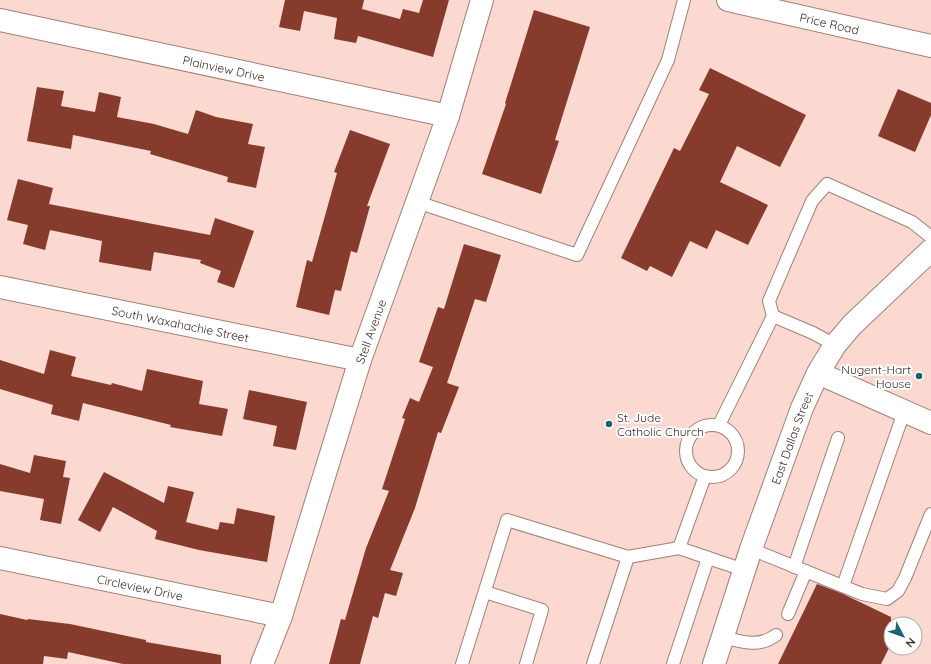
<svg xmlns="http://www.w3.org/2000/svg" width="931" height="664" viewBox="0 0 931 664" font-family="Quicksand,sans-serif">
<style>
.building{fill:#863b2c}
.lines{fill:none;stroke-linecap:round;stroke-linejoin:round}
.service-casing{stroke:#a08179;stroke-width:14}
.minor-casing{stroke:#a08179;stroke-width:24}
.service{stroke:#fff;stroke-width:12}
.minor{stroke:#fff;stroke-width:22}
.poi-dot{fill:#1a6471;stroke:#fff;stroke-width:1.5}
.labels{text-anchor:middle;dominant-baseline:central;stroke-width:4;stroke-linejoin:round;paint-order:stroke}
.street-label{font-size:12px;fill:#382b28;stroke:#fff}
.poi-label{font-size:12px;fill:#382b28;stroke:#fff;text-anchor:end}
</style>
<rect width="100%" height="100%" fill="#fbd8d0"/>
<g class="building">
<polygon points="285,0 364,0 362,9 400,19 403,9 419,13 423,0 449,0 433,57 358,36 356,43 334,39 337,18 304,11 300,31 279,27"/>
<polygon points="534,10 590,27 555,140 559,141 541,194 482,174 506,104 505,103"/>
<polygon points="710,68 806,115 780,167 737,146 720,182 768,205 748,245 716,230 707,249 690,241 672,277 650,266 647,271 621,258 674,148 680,151 709,94 699,90"/>
<polygon points="37,87 64,91 61,106 95,112 99,92 121,97 117,117 154,124 188,134 196,110 216,117 253,124 248,144 265,147 256,188 227,182 228,177 150,154 151,151 73,135 71,149 27,141"/>
<polygon points="898,89 931,103 931,115 915,152 878,136"/>
<polygon points="350,130 390,144 367,206 370,206 357,253 351,251 341,291 335,290 329,315 296,307 307,260 312,262 337,173 334,172"/>
<polygon points="18,179 53,188 49,204 210,235 215,218 254,231 234,288 217,282 221,271 200,263 201,260 154,252 151,271 99,262 102,241 50,230 45,250 23,244 28,225 7,220"/>
<polygon points="464,244 501,255 486,302 475,299 447,383 459,387 441,433 438,432 415,508 390,570 403,573 396,596 385,593 378,618 373,616 360,664 329,664 341,619 345,620 366,548 389,491 382,489 405,419 402,418 410,398 419,402 433,367 419,362 438,307 444,309"/>
<polygon points="50,350 76,357 71,376 111,385 112,383 142,391 147,369 203,381 199,404 228,409 222,436 170,427 171,425 83,403 79,421 51,414 53,405 0,389 0,360 44,374"/>
<polygon points="249,390 307,402 296,450 273,446 277,426 243,419"/>
<polygon points="34,455 66,461 63,477 70,478 61,524 40,520 44,499 0,491 0,464 30,473"/>
<polygon points="104,472 164,503 168,486 194,492 186,522 218,530 220,522 234,524 237,508 275,516 267,562 199,550 155,539 157,531 113,507 100,532 78,520"/>
<polygon points="817,584 841,593 891,617 891,644 881,664 778,664"/>
<polygon points="0,614 27,620 28,619 70,624 146,640 146,642 221,655 221,664 123,664 68,652 67,659 44,656 43,664 0,664"/>
</g>
<g class="lines">
<defs>
<g id="service">
<polyline points="417,202 577,255 668,60 684,0"/>
<polyline points="835,345 813,333 773,316 769,301 812,201 827,184 912,222 931,237"/>
<circle cx="712" cy="451" r="26"/>
<polyline points="719,425 773,316"/>
<polyline points="705,476 679,548 744,570"/>
<polyline points="751,549 862,594 887,599 898,591 905,578 931,514"/>
<polyline points="794,567 838,438"/>
<polyline points="843,586 904,412"/>
<polyline points="485,592 542,610 526,664"/>
<polyline points="788,614 806,571"/>
<path d="M722,637C742,642 759,648 776,635"/>
<polyline points="462,664 507,520 628,557 679,548"/>
<polyline points="593,664 628,557"/>
<polyline points="673,664 708,558"/>
</g>
<g id="minor">
<path id="s1" d="M728,0L931,46"/>
<path id="s2" d="M0,20L448,116"/>
<path id="s3" d="M0,287L360,360"/>
<polyline points="818,373 931,423"/>
<path id="s4" d="M0,558L281,616"/>
<path id="s5" d="M262,664L281,616L360,360L448,116L482,0"/>
<path id="s6" d="M714,664L751,549L802,408L818,373L835,345L852,325L931,250"/>
</g>
</defs>
<use href="#service" class="service-casing"/>
<use href="#minor" class="minor-casing"/>
<use href="#service" class="service"/>
<use href="#minor" class="minor"/>
</g>
<g class="poi-dot">
<circle cx="919" cy="376" r="4"/>
<circle cx="609" cy="424" r="4"/>
</g>
<g class="labels">
<g class="street-label">
<text stroke="none"><textPath href="#s1" startOffset="104">Price Road</textPath></text>
<text stroke="none"><textPath href="#s2" startOffset="229">Plainview Drive</textPath></text>
<text stroke="none"><textPath href="#s3" startOffset="184">South Waxahachie Street</textPath></text>
<text stroke="none"><textPath href="#s5" startOffset="350">Stell Avenue</textPath></text>
<text stroke="none"><textPath href="#s6" startOffset="239">East Dallas Street</textPath></text>
<text stroke="none"><textPath href="#s4" startOffset="143">Circleview Drive</textPath></text>
</g>
<g class="poi-label">
<text x="911" y="369">Nugent-Hart<tspan x="911" dy="14">House</tspan></text>
<text x="617" y="417" text-anchor="start">St. Jude<tspan x="617" dy="14">Catholic Church</tspan></text>
</g>
</g>
<g transform="translate(903 636) rotate(131)"><circle r="19" fill="#ffffff" stroke="#afaaa9"/>
<path d="M0-3L7 15L0 10L-7 15Z" fill="#1a6471"/>
<text y="-6" font-size="11" font-weight="bold" text-anchor="middle" fill="#382b28">N</text>
</g>
</svg>
